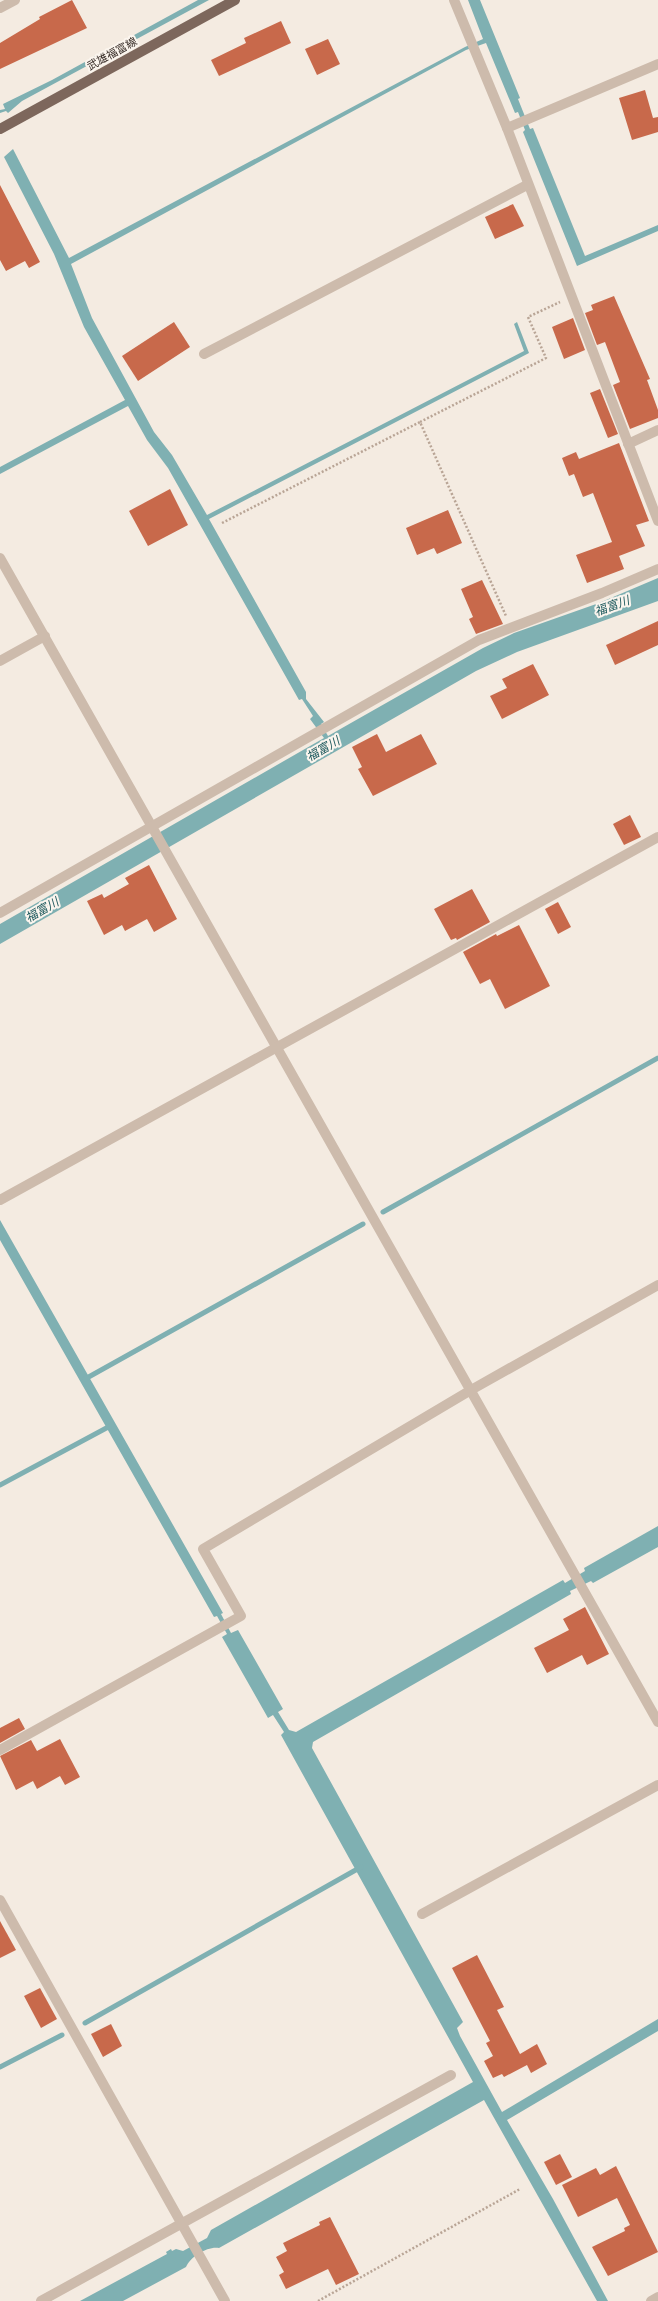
<svg xmlns="http://www.w3.org/2000/svg" width="658" height="2301" viewBox="0 0 658 2301" font-family="'Fira Sans','Noto Sans JP',sans-serif">
<style>
.water{fill:#7fb0b2}
.lines{fill:none;stroke-linecap:round;stroke-linejoin:round}
.stream{stroke:#7fb0b2;stroke-width:5}
.building{fill:#c8694b}
.path{stroke:#b9a596;stroke-width:2.5;stroke-dasharray:2 2;stroke-linecap:butt}
.minor{stroke:#cdbbac;stroke-width:10}
.major{stroke:#7d675c;stroke-width:10}
.labels{text-anchor:middle;dominant-baseline:central;stroke-width:4;stroke-linejoin:round;paint-order:stroke}
.street-label{font-size:11px;fill:#3b302b;stroke:#fbf5ee}
.water-label{font-size:12px;font-style:italic;fill:#1f5a5e;stroke:#fbf5ee}
</style>
<rect width="100%" height="100%" fill="#f4ebe1"/>
<g class="water">
<polygon points="198,0 209,0 22,101 8,113 6,111 0,113 0,115 0,110 5,109 3,104 52,80"/>
<polygon points="468,0 480,0 520,98 518,99 530,129 533,128 585,256 658,225 658,231 577,266 523,132 525,130 518,112 515,113 486,43 466,50 71,264 92,318 154,432 172,455 207,515 524,351 514,324 517,322 529,353 209,519 306,692 306,699 324,722 321,724 328,736 483,648 514,633 599,603 658,578 658,601 517,652 476,671 0,944 0,924 324,738 310,719 313,716 302,699 299,700 168,468 147,440 128,406 0,474 0,467 125,400 84,327 54,254 4,157 13,149 69,258 465,47 483,39"/>
<path d="M0,1220L223,1613L221,1614L231,1633L238,1630L283,1709L278,1712L289,1730L296,1732L563,1580L565,1583L585,1571L584,1568L658,1526V1547L593,1583L591,1581L570,1591L571,1594L313,1742L312,1748L463,2022L457,2028L460,2036L502,2112L658,2019V2031L507,2120L553,2199L608,2301H597L484,2100L219,2248C208,2246 191,2256 186,2267L123,2301H80L167,2254L166,2252L171,2249L172,2251L176,2249L183,2251L207,2238L211,2230L473,2082L281,1735L284,1732L273,1715L268,1718L222,1637L227,1634L217,1616L214,1617L0,1240Z"/>
</g>
<g class="lines">
<g class="stream">
<polyline points="383,1212 658,1058"/>
<polyline points="85,1379 363,1224"/>
<polyline points="0,1485 112,1425"/>
<polyline points="85,2023 361,1867"/>
<polyline points="0,2067 62,2035"/>
</g>
</g>
<g class="building">
<polygon points="72,0 87,28 0,69 0,43 40,19 39,17"/>
<polygon points="281,21 291,43 219,76 211,60 246,43 244,38"/>
<polygon points="328,39 340,64 317,75 305,49"/>
<polygon points="645,90 653,118 658,117 658,132 632,140 619,98"/>
<polygon points="0,185 40,262 29,268 25,261 6,271 0,260"/>
<polygon points="513,204 524,226 495,239 485,217"/>
<polygon points="614,296 650,379 647,380 658,410 658,418 630,429 613,385 620,382 605,342 597,345 585,313 593,310 591,305"/>
<polygon points="573,318 585,350 564,359 552,327"/>
<polygon points="174,322 190,347 138,381 122,356"/>
<polygon points="600,389 618,434 608,438 590,393"/>
<polygon points="619,443 649,521 636,525 645,546 619,556 624,569 587,583 576,555 612,542 593,493 583,497 574,474 569,476 562,458 576,452 579,459"/>
<polygon points="170,489 188,525 148,546 129,511"/>
<polygon points="448,510 462,543 437,554 434,548 417,555 406,528"/>
<polygon points="482,580 503,624 476,634 469,619 473,617 461,589"/>
<polygon points="658,621 658,645 615,665 606,645"/>
<polygon points="533,664 549,695 502,719 490,696 507,688 502,679"/>
<polygon points="377,734 386,752 421,734 437,764 373,796 358,769 362,767 352,747"/>
<polygon points="630,815 641,837 624,845 613,824"/>
<polygon points="149,865 177,919 154,932 147,919 125,931 122,925 104,935 87,901 102,894 104,898 129,884 125,878"/>
<polygon points="472,889 490,922 457,940 456,938 451,940 434,909"/>
<polygon points="558,902 571,927 558,934 545,909"/>
<polygon points="519,925 550,986 505,1009 490,979 480,984 463,952 496,934 497,936"/>
<polygon points="585,1607 609,1654 587,1665 582,1655 547,1673 534,1648 569,1630 563,1619"/>
<polygon points="19,1718 25,1729 0,1743 0,1728"/>
<polygon points="60,1739 80,1777 65,1785 60,1776 37,1789 33,1781 16,1790 0,1756 31,1740 37,1751"/>
<polygon points="0,1921 16,1950 0,1958"/>
<polygon points="477,1955 504,2007 497,2010 520,2054 537,2044 547,2064 531,2073 527,2065 504,2077 502,2074 493,2078 484,2061 493,2056 486,2043 490,2041 452,1968"/>
<polygon points="40,1988 57,2019 41,2028 24,1996"/>
<polygon points="111,2024 122,2046 103,2057 91,2034"/>
<polygon points="560,2154 572,2177 556,2185 544,2162"/>
<polygon points="616,2166 658,2252 608,2276 592,2247 625,2231 624,2228 630,2225 617,2198 578,2217 562,2185 596,2168 600,2175"/>
<polygon points="330,2217 359,2274 336,2285 328,2269 286,2289 279,2275 284,2272 276,2257 287,2251 283,2243 320,2225 319,2222"/>
</g>
<g class="lines">
<g class="path">
<polyline points="420,422 546,358 528,317 560,302"/>
<polyline points="222,523 420,422 506,616"/>
<polyline points="318,2301 520,2189"/>
</g>
<g class="minor">
<polyline points="454,0 507,128 658,521"/>
<polyline points="0,8 15,0"/>
<polyline points="507,128 658,64"/>
<polyline points="204,354 527,185"/>
<polyline points="628,444 658,430"/>
<polyline points="0,558 658,1722"/>
<polyline points="0,661 45,636"/>
<polyline points="0,913 479,640 602,593 658,569"/>
<polyline points="0,1200 658,837"/>
<polyline points="0,1750 241,1616 203,1549 471,1390 658,1285"/>
<polyline points="0,1900 225,2301"/>
<polyline points="422,1914 658,1785"/>
<polyline points="41,2301 451,2075"/>
<polyline points="651,2301 658,2297"/>
</g>
<polyline class="major" points="0,129 235,0"/>
</g>
<g class="labels">
<g class="street-label">
<text transform="translate(112 54) rotate(-29)">武雄福富線</text>
</g>
<g class="water-label">
<text transform="translate(612 606) rotate(-20)">福富川</text>
<text transform="translate(323 749) rotate(-30)">福富川</text>
<text transform="translate(42 910) rotate(-30)">福富川</text>
</g>
</g>
</svg>
